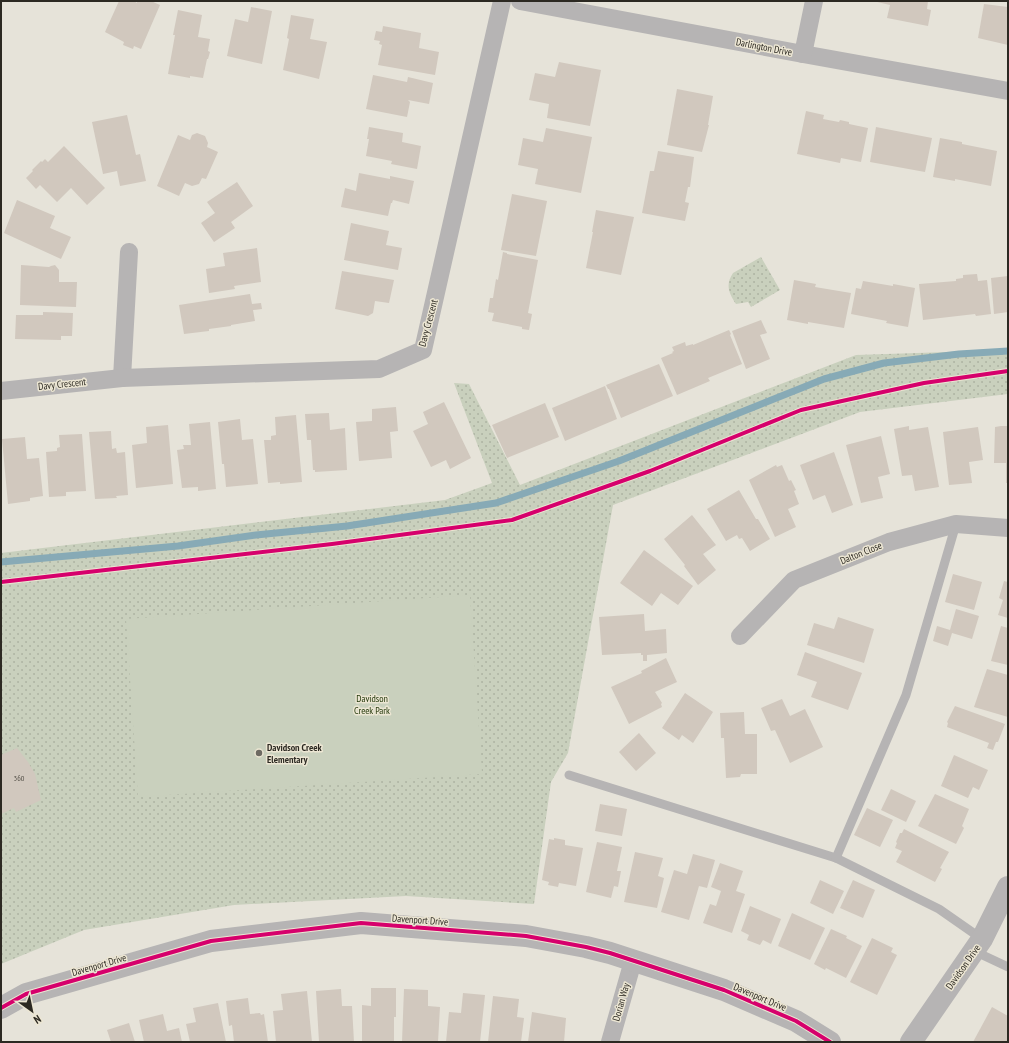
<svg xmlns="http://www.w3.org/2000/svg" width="1009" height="1043" viewBox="0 0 1009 1043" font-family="'PT Sans Narrow',sans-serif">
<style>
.park{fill:url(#park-dots)}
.pitch{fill:#c9d0bd}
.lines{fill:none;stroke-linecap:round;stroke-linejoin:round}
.stream{stroke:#87aab6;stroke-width:7}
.building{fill:#d1c8be}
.service{stroke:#b6b4b4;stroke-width:9}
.minor{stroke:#b6b4b4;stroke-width:18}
.tertiary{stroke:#b6b4b4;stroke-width:22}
.cycleway-casing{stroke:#ece6d3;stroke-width:6}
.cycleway{stroke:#d6006c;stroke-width:4}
.poi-dot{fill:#6d6a62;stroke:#ece6d3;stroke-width:1.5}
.labels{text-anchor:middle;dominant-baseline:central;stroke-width:3;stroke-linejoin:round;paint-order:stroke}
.number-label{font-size:8px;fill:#555149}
.street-label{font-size:10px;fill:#2c2922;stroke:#ece6d3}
.park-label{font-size:10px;fill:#1e3406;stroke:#ece6d3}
.poi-label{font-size:10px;font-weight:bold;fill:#2c2922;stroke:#ece6d3;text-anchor:start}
</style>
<defs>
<pattern id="park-dots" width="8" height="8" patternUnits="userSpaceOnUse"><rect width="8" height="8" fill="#c9d0bd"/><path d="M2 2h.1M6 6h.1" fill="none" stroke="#adb3a2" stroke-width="1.8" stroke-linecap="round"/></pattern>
</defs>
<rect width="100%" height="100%" fill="#e6e3d9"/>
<g class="park">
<path d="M761,257L780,290L751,307L748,302L736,304C729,293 725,285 733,273Z"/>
<polygon points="1008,350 1008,394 860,412 613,505 568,753 551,782 534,904 406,896 234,905 84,930 1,964 1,553 445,500 492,483 454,383 469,384 520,485 856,355"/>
</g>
<polygon class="pitch" points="470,595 482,774 138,797 126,619"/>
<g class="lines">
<polyline class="stream" points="1,562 178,546 256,535 347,526 496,503 619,461 824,379 884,363 959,354 1008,351"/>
</g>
<g class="building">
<polygon points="119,1 134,1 137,3 137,1 151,1 160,5 141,49 134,46 133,49 123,45 124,42 105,32"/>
<polygon points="873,1 928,1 927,9 931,10 928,26 887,18 890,5"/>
<polygon points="984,4 1008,7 1008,45 978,38"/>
<polygon points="251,7 272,11 262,64 227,56 235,19 248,22"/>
<polygon points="178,10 202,15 198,37 210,39 208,51 210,52 208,59 207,59 203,78 190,76 190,78 168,74 175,35 173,35"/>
<polygon points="291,15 314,19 310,39 327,42 319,79 283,70 289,39 287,38"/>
<polygon points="383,26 421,33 419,48 439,52 435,75 378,65 382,45 379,44 380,41 374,40 376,31 382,32"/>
<polygon points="559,62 601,70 590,126 547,118 549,104 529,100 535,73 555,77"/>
<polygon points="373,75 407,82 408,77 433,83 429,104 408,100 410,102 407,117 366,109"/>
<polygon points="677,89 713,96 708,125 709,125 702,152 667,145"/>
<polygon points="806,111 824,115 823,119 839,122 840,120 849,122 849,124 868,128 861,162 841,158 840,163 797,154"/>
<polygon points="127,115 136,155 140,154 146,181 120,186 117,171 103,174 92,122"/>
<polygon points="369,127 403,133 402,142 421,146 417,169 391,164 392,161 366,156 369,139 367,139"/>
<polygon points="876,127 932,138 925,172 870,162"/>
<polygon points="546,128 592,137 581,193 535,184 538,169 518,165 523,138 543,142"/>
<polygon points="197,133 205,136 208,143 207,147 218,152 206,179 202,178 199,184 192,186 185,183 179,196 157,186 178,135 190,140 192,135"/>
<polygon points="940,138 962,142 962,144 997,151 991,186 955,179 955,181 933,177"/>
<polygon points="64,146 105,188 87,205 71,188 57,202 40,185 36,189 26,178 33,171 32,170 41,161 42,162 45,159 48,162"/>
<polygon points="658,151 694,157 690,187 688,187 685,202 689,203 685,221 642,213 650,171 654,171"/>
<polygon points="359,173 390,179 390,176 414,181 409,204 393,200 392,203 391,203 388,216 341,207 345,188 356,191"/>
<polygon points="237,182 253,206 231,222 235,228 214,242 201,223 215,213 207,202"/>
<polygon points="512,194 547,201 536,256 501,250"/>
<polygon points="17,200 55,216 50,228 71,237 61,259 4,233"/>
<polygon points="596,210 634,217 621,275 586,268 593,232 592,232"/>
<polygon points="351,223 389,231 386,245 402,248 398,270 344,260"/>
<polygon points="257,248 261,282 234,286 235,289 209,293 206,269 225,266 223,253"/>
<polygon points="503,252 507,253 507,254 538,260 528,313 532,314 529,330 522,329 522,327 492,321 494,313 488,312 490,298 493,298 496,279 498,280"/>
<polygon points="21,265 49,267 51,266 55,265 59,270 59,282 77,282 76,307 20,305"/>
<polygon points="342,271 394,280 389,303 375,301 373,313 368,316 335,309"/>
<polygon points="977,274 978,281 987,280 991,314 976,316 975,314 923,320 919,284 956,281 956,279 963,278 963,275"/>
<polygon points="1008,276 1008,312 994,314 991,278"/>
<polygon points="794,280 816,284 815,287 851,293 844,328 808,322 808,324 787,320"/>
<polygon points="863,281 893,286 893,284 915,288 908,327 886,323 887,321 851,314 856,288 861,289"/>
<polygon points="250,294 252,304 261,303 262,309 253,310 255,321 231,325 231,326 209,329 209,331 184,334 179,305"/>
<polygon points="43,312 73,313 72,336 61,336 61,340 15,339 16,315 43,315"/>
<polygon points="761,320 767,333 760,335 770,359 746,369 732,331"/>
<polygon points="729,330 731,334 730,335 742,364 708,378 710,381 677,395 661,358 673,353 672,352 674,351 672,347 685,342 686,346 693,344 693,345"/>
<polygon points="659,364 673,396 621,418 609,389 608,389 606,385"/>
<polygon points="605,386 617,419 565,441 552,408"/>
<polygon points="444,402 471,458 450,469 446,460 431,467 413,431 428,424 423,412"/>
<polygon points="545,403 559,437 507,458 492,425"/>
<polygon points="396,407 398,431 390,432 392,458 359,461 356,422 372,421 372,409"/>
<polygon points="329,413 330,430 345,428 347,470 315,472 315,470 313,470 311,440 307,440 305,414"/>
<polygon points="296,415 302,482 280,484 280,482 268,483 264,440 271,440 271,436 276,435 275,417"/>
<polygon points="240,419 242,440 253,439 258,484 226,487 224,464 222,464 218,422"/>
<polygon points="210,422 216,489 198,491 198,487 182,488 177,450 184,449 183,445 191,445 189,424"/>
<polygon points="168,425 173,484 136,488 132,445 147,443 146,427"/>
<polygon points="909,426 909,430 928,427 939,487 915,491 912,475 902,476 894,429"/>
<polygon points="1001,426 1008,426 1008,483 1006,483 1006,463 994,463 995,427"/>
<polygon points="978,427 983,460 969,462 972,483 949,485 943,432"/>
<polygon points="111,431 112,449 116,448 117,453 125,452 128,495 116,496 117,498 95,499 89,432"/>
<polygon points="82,434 86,491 66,492 66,496 49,497 46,452 57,451 57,448 60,447 59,435"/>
<polygon points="881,436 890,474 878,477 883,498 861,503 846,445"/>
<polygon points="25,437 27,459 39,458 43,496 30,498 30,501 8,504 2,439"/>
<polygon points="834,452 853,505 832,513 825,495 813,500 800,465"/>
<polygon points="776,465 777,467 782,465 789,481 791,480 796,490 794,491 799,504 788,509 796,527 775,537 749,480"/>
<polygon points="739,490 756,519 758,519 770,539 750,551 742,538 739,539 737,535 726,541 707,509"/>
<polygon points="692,515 716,545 703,554 716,570 698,585 684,566 685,565 664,539"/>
<polygon points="644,550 693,586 678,605 661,593 652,606 620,583"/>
<polygon points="953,574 982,582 974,610 945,602"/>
<polygon points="1004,581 1008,582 1008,618 998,615 1003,600 999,598"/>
<polygon points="956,609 979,616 972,639 952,633 948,646 933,641 937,626 950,630"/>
<polygon points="644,614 645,631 666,629 667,653 647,655 647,661 643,661 643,655 641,655 641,653 602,655 599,617"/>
<polygon points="838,617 874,629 864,663 807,645 814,623 834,629"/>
<polygon points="1001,626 1008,628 1008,665 991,661"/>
<polygon points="805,652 862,673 848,710 811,697 817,682 797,675"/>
<polygon points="666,658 677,682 655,692 662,703 661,704 662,707 629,724 611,687 642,673 641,671"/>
<polygon points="987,669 1008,675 1008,717 974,707"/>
<polygon points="685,693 713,712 693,743 682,735 679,740 662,728"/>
<polygon points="782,699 790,716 805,709 823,747 790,763 775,730 771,731 761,708"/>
<polygon points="955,706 1005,724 998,742 996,742 993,750 987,748 989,743 947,727 948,723 947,722"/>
<polygon points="744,712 745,734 757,734 757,774 741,774 740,777 726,778 724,738 721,738 720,713"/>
<polygon points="639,733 656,753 636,771 619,752"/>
<polygon points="17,748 28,762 35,774 41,800 16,812 14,808 1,814 1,755"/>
<polygon points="954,755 988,770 979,790 973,787 968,798 941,786"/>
<polygon points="891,789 916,801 906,822 881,810"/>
<polygon points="935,794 969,809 962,826 964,828 956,844 918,826"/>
<polygon points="600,804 627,809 622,836 595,831"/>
<polygon points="867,808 893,820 880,847 854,835"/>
<polygon points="904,829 949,852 940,868 942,869 935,882 896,862 902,851 895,848 897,843 896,842 900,833 902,833"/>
<polygon points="554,838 565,840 565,845 583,848 576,886 559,883 558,887 548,885 549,882 542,880 549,839 554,840"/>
<polygon points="597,842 622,847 617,871 621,871 618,887 614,886 611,898 586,892"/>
<polygon points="635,852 663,858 658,876 664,878 657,908 624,902"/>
<polygon points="693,854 715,860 707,888 699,886 689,920 661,912 674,870 687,874"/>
<polygon points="720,863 743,871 736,891 745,894 732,933 703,923 710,904 716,906 721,891 711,887"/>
<polygon points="820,880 844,891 833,914 810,903"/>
<polygon points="853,880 875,890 863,918 840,908"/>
<polygon points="750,906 781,919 771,944 763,940 760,945 747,940 749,935 741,931"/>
<polygon points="792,913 825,928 810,960 778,946"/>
<polygon points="831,929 847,936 846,938 862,946 846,978 826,968 825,970 814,964"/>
<polygon points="872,938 893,948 891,952 897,955 877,995 850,982"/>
<polygon points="371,988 396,988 396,1017 394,1017 394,1042 362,1042 362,1005 371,1006"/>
<polygon points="341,989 342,1006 352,1006 354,1042 319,1042 316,991"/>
<polygon points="404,989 428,990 428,1006 440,1007 438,1042 402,1042"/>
<polygon points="307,991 312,1042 276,1042 273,1011 283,1010 281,994"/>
<polygon points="463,993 485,995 480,1042 446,1042 449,1012 461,1013"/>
<polygon points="493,996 519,999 517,1017 524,1018 521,1042 488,1042"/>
<polygon points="248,998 250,1014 260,1013 261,1015 264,1014 268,1042 234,1042 232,1025 229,1026 226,1001"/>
<polygon points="218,1003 226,1042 190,1042 186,1024 196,1022 193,1008"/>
<polygon points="992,1007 1008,1016 1008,1042 973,1042"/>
<polygon points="532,1012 566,1018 564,1042 528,1042"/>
<polygon points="163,1014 167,1031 179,1028 182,1042 144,1042 139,1020"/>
<polygon points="129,1023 135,1042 111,1042 107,1030"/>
</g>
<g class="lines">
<g class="service">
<polyline points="569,775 836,858 939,909 982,939"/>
<polyline points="836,858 906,695 956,524"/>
<polyline points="974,951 1008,967"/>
</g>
<g class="minor">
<polyline points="520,1 803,54 1008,91"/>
<polyline points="803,54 814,1"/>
<polyline points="122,378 129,252"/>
<polyline points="1,391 122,378 379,369 423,350 502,1"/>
<polyline points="740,636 794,580 889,542 956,524 1008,528"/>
<polyline points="610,1042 633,961"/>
</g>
<g class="tertiary">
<polyline points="1,1008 26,994 211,941 361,923 526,936 586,947 610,953 724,990 796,1021 830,1042"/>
<polyline points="911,1042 982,939 1008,887"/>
</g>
<defs>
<g id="cycleway">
<polyline points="1,582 332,544 512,520 650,471 801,410 924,383 1008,371"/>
<polyline points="1,1008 26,994 211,941 361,923 526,936 586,947 610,953 724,990 796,1021 830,1042"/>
</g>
</defs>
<use href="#cycleway" class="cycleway-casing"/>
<use href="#cycleway" class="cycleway"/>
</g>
<circle class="poi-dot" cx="259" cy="753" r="4"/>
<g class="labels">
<g class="number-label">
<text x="19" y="778">360</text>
</g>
<g class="street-label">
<text transform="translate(764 47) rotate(11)">Darlington Drive</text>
<text transform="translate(428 323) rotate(-75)">Davy Crescent</text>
<text transform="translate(62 384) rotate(-6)">Davy Crescent</text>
<text transform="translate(861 553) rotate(-22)">Dalton Close</text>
<text transform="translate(420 920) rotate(4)">Davenport Drive</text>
<text transform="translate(99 965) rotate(-16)">Davenport Drive</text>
<text transform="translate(963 967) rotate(-55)">Davidson Drive</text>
<text transform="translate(760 997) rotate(23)">Davenport Drive</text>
<text transform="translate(621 1002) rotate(-74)">Dorian Way</text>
</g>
<g class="park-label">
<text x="372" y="698">Davidson<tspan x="372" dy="12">Creek Park</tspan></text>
</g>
<g class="poi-label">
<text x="267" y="747">Davidson Creek<tspan x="267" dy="12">Elementary</tspan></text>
</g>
</g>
<rect width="1009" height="1043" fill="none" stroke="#2c2922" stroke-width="4"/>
<g transform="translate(32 1011) rotate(147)" stroke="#ece6d3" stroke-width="3" paint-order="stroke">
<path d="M0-3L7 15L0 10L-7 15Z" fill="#2c2922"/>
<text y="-6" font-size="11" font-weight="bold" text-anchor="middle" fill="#2c2922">N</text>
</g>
</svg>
